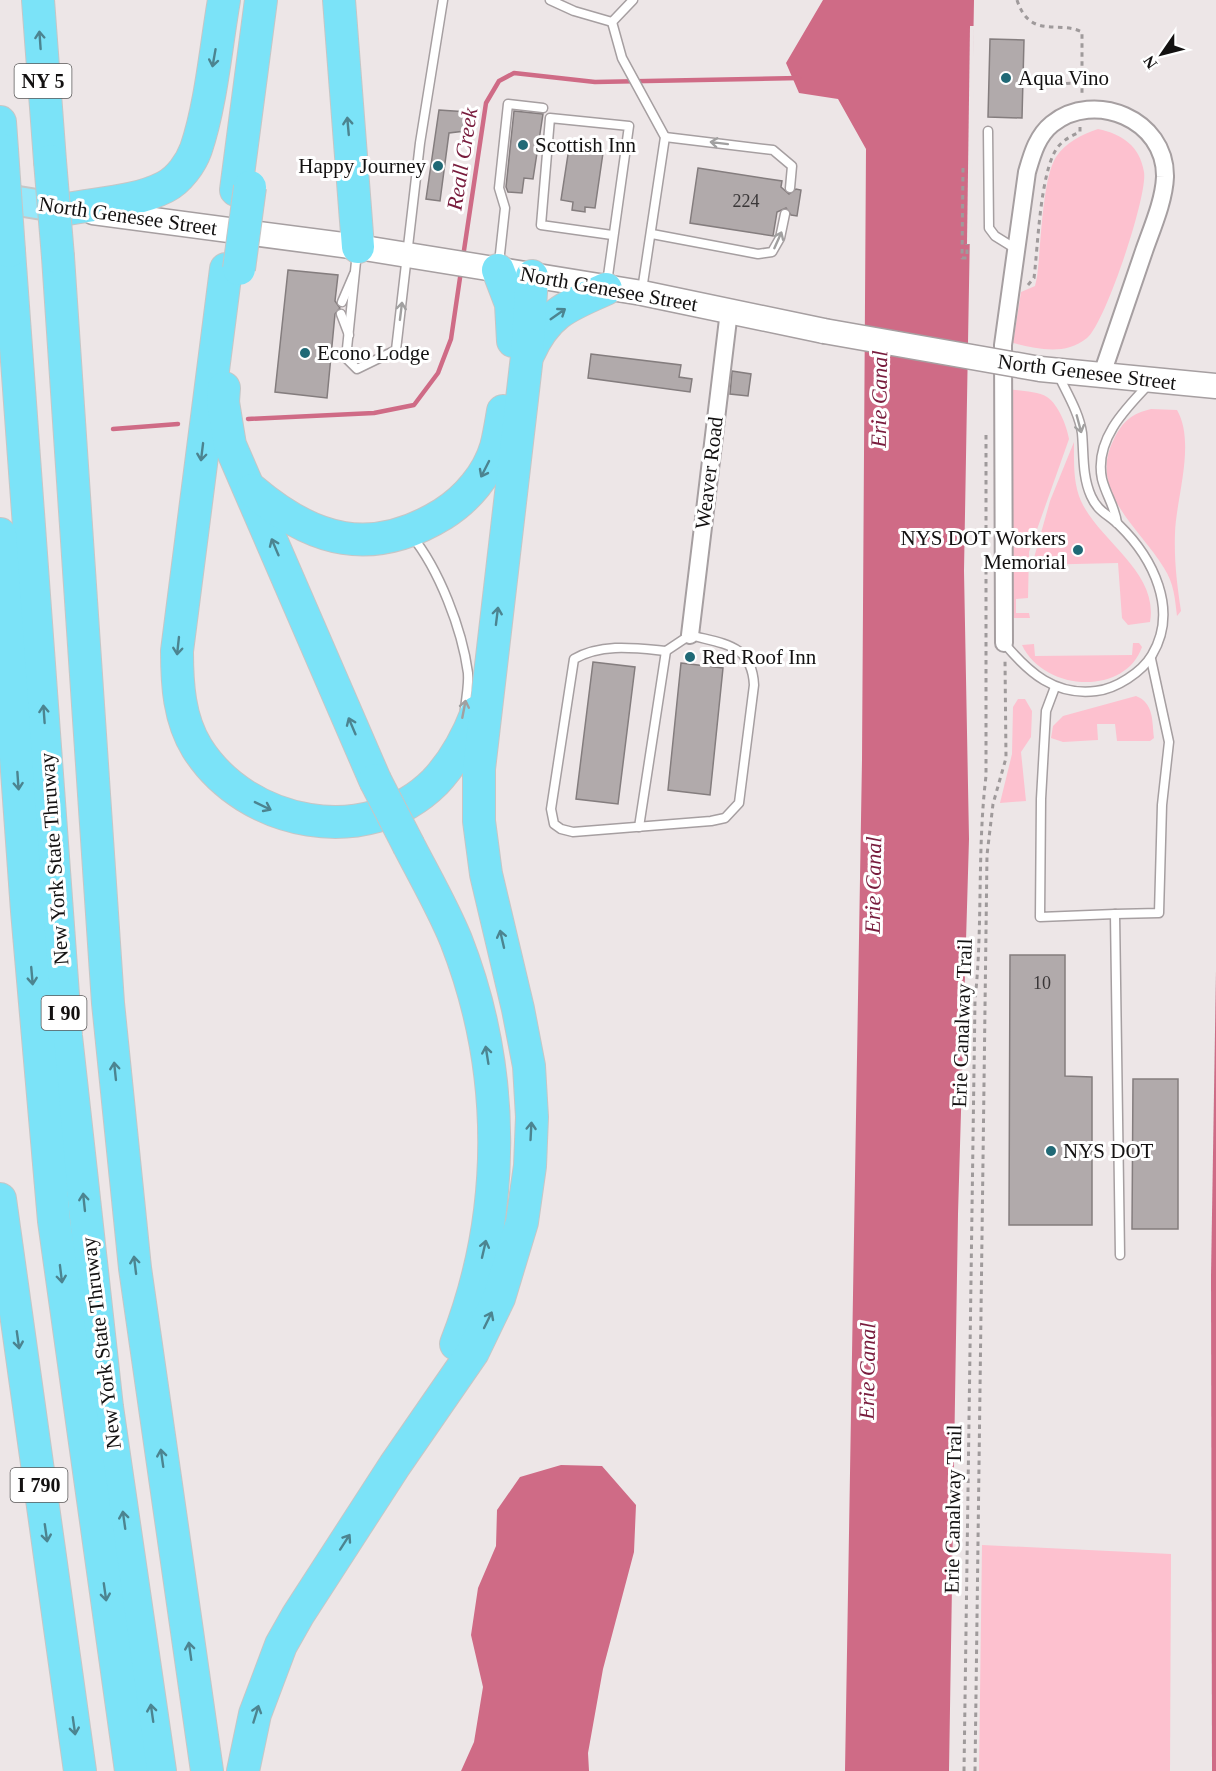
<svg xmlns="http://www.w3.org/2000/svg" width="1216" height="1771" viewBox="0 0 1216 1771" font-family="'Times New Roman',serif">
<style>
.green{fill:#fdc1cf}
.water{fill:#cf6b86}
.pier{fill:#ede6e7}
.lines{fill:none;stroke-linecap:round;stroke-linejoin:round}
.stream{stroke:#cf6b86;stroke-width:4.5}
.building{fill:#b1aaab;stroke:#847d7e;stroke-width:1.5}
.service-casing{stroke:#a69fa1;stroke-width:11}
.minor-casing{stroke:#a69fa1;stroke-width:20}
.secondary-casing{stroke:#a69fa1;stroke-width:27}
.trunk-casing{stroke:#c6c6c6;stroke-width:32}
.motorway-casing{stroke:#c6c6c6;stroke-width:34}
.path{stroke:#9f9a9b;stroke-width:3;stroke-dasharray:4.5 4.5;stroke-linecap:butt}
.service{stroke:#fff;stroke-width:8}
.minor{stroke:#fff;stroke-width:16}
.secondary{stroke:#fff;stroke-width:24}
.trunk{stroke:#96e8fa;stroke-width:28}
.motorway{stroke:#7be3f8;stroke-width:32}
.secondary-bridge-casing{stroke:#a69fa1;stroke-width:27;stroke-linecap:butt}
.motorway-bridge-casing{stroke:#c6c6c6;stroke-width:34;stroke-linecap:butt}
.secondary-bridge{stroke:#fff;stroke-width:24}
.motorway-bridge{stroke:#7be3f8;stroke-width:32}
.oneway{stroke:#4c8490}
.oneway2{stroke:#a1a0a0}
.poi-dot{fill:#206976;stroke:#fff;stroke-width:2}
.labels{text-anchor:middle;dominant-baseline:central;stroke-width:6;stroke-linejoin:round;paint-order:stroke}
.number-label{font-size:18px;fill:#3a3738}
.shield{fill:#fff;stroke:#5a5858;stroke-width:1.5}
.shield-label{font-size:20px;font-weight:bold;fill:#131111}
.poi-label{font-size:21px;fill:#131111;stroke:#fff;text-anchor:start}
.street-label{font-size:21px;fill:#131111;stroke:#fff}
.water-label{font-size:22px;font-style:italic;fill:#781c3d;stroke:#fff}
</style>
<rect width="100%" height="100%" fill="#ede6e7"/>
<g class="green">
<path d="M1098,129C1122,134 1140,146 1144,172C1148,195 1105,324 1087,338C1064,356 1039,349 1013,343L1021,292L1035,286L1037,277C1041,248 1042,179 1056,157C1066,142 1081,135 1098,129Z"/>
<path d="M1009,389C1020,391 1038,391 1047,397C1058,404 1067,426 1069,439L1029,552L1028,598L1016,599V613H1029L1030,618H1014L1010,589Z"/>
<path d="M1151,409L1177,410C1196,443 1176,498 1175,533C1174,560 1177,585 1181,611L1177,616C1175,599 1174,583 1164,568C1140,528 1087,491 1114,439C1123,421 1131,414 1151,409Z"/>
<path d="M1074,442C1074,462 1073,483 1081,501C1099,541 1159,572 1150,622L1128,625L1122,618L1118,563L1032,565L1050,501Z"/>
<path d="M1133,643H1139L1142,647C1125,696 1044,692 1022,645L1034,644L1035,656L1132,655Z"/>
<path d="M1136,696C1154,703 1152,721 1154,738L1150,741H1117L1115,724H1097L1098,740L1063,742L1051,738L1053,726L1063,716Z"/>
<polygon points="1018,699 1025,699 1032,711 1031,737 1021,752 1026,801 1000,803 1012,754 1013,707"/>
<polygon points="982,1545 1171,1554 1170,1771 979,1771"/>
</g>
<g class="water">
<polygon points="823,0 974,0 964,571 969,839 958,1214 949,1771 845,1771 862,760 866,149 838,99 799,93 786,63"/>
<polygon points="1216,971 1216,1771 1212,1771 1211,1276"/>
<polygon points="561,1465 602,1466 636,1505 634,1552 603,1669 588,1753 589,1771 461,1771 474,1742 483,1687 471,1635 478,1588 496,1546 497,1510 520,1477"/>
</g>
<polygon class="pier" points="970,26 974,26 973,127 971,244 967,244"/>
<g class="lines">
<g class="stream">
<polyline points="463,257 486,103 499,81 514,73 595,82 799,78"/>
<polyline points="248,419 374,413 414,405 438,373 451,339 461,271"/>
<polyline points="113,429 178,424"/>
</g>
</g>
<g class="building">
<polygon points="990,39 1024,40 1022,118 988,117"/>
<polygon points="439,110 468,112 465,131 449,133 440,201 426,199"/>
<polygon points="514,111 543,114 533,179 524,178 522,193 508,192 506,187"/>
<polygon points="569,148 603,153 595,208 585,207 585,212 572,210 573,202 561,200"/>
<polygon points="698,168 782,181 781,187 789,194 796,189 801,190 797,216 791,215 786,208 777,212 773,236 690,223"/>
<polygon points="288,270 338,275 335,301 340,308 335,314 327,398 275,392"/>
<polygon points="591,354 681,365 679,377 692,379 690,392 588,378"/>
<polygon points="732,371 751,374 748,396 730,394"/>
<polygon points="593,662 635,667 618,804 576,799"/>
<polygon points="681,663 723,668 710,795 668,790"/>
<polygon points="1010,955 1065,955 1065,1076 1092,1077 1092,1225 1009,1225"/>
<polygon points="1133,1079 1178,1079 1178,1229 1132,1229"/>
</g>
<g class="lines">
<defs>
<g id="service">
<polyline points="550,0 574,11 612,22 633,0"/>
<polyline points="612,22 622,58 665,137 642,290"/>
<polyline points="988,131 989,228 995,236 1016,249"/>
<polyline points="665,137 773,150 792,166 790,188"/>
<polyline points="652,234 758,254 772,252 780,238 785,214"/>
<polyline points="357,252 346,358 357,369 396,350 420,143 443,0"/>
<polyline points="499,263 505,208 499,188 508,104 543,108"/>
<polyline points="607,283 629,126 550,118 541,225 612,235"/>
<polyline points="342,302 354,274"/>
<polyline points="341,314 349,335"/>
<path d="M1117,523C1115,507 1106,495 1102,479C1094,440 1125,409 1150,383"/>
<path d="M411,535C439,569 462,629 468,673C469,685 466,698 465,710"/>
<path d="M690,635C723,644 752,644 754,685L739,803L725,818L711,821L573,832L561,829L554,824L551,809L574,659C602,643 635,648 666,651Z"/>
<path d="M1004,643C1029,673 1055,696 1096,691C1116,689 1142,672 1152,655C1179,610 1153,558 1119,525C1108,514 1098,512 1091,496C1082,476 1084,454 1082,433C1079,412 1066,392 1058,374"/>
<polyline points="1055,687 1046,711 1041,799 1040,917 1115,914 1120,1255"/>
<polyline points="639,827 666,651"/>
<polyline points="1115,914 1159,913 1162,805 1169,742 1151,659"/>
</g>
<g id="minor">
<polyline points="690,635 729,311"/>
<path d="M1004,643L1003,345L1027,172C1032,155 1037,136 1052,124C1094,90 1166,119 1165,177C1164,201 1152,228 1144,251C1130,293 1115,335 1101,377"/>
</g>
<g id="secondary">
<polyline points="93,212 358,247 642,293 824,331"/>
<polyline points="1040,369 1216,386"/>
</g>
<polyline id="trunk" points="0,198 67,209"/>
<g id="motorway">
<polyline points="38,0 50,161"/>
<polyline points="339,0 358,247"/>
<polyline points="0,122 2,150"/>
<polyline points="236,190 261,0"/>
<path d="M67,209C99,203 136,202 165,187C179,180 191,163 196,149C211,105 216,46 224,0"/>
<polyline points="9,251 66,1036 107,1407 160,1771"/>
<polyline points="58,257 108,1003 135,1268 207,1771"/>
<path d="M226,269L177,651C177,684 179,719 197,748C246,826 367,850 435,782C454,762 467,738 477,712"/>
<polyline points="498,270 511,304 513,341"/>
<path d="M529,353C547,313 567,306 606,289"/>
<polyline points="224,388 223,402 230,445 375,780"/>
<path d="M252,490C313,542 372,558 443,514C467,499 488,474 496,447C499,436 501,423 503,411"/>
<polyline points="0,534 27,911 54,1221 131,1771"/>
<path d="M409,846C425,877 443,908 456,940C507,1070 507,1214 456,1344"/>
<polyline points="0,1199 80,1771"/>
<polyline points="243,1771 255,1714 281,1645 298,1615 395,1465 473,1352 499,1298 522,1222 530,1166 532,1117 529,1066 518,1009 486,874 479,821 479,769 527,356 532,276"/>
</g>
</defs>
<use href="#service" class="service-casing"/>
<use href="#minor" class="minor-casing"/>
<use href="#secondary" class="secondary-casing"/>
<use href="#trunk" class="trunk-casing"/>
<use href="#motorway" class="motorway-casing"/>
<g class="path">
<path d="M1017,0C1030,40 1059,20 1082,32V95"/>
<polyline points="1048,84 1082,83"/>
<polyline points="963,168 962,258 967,258 967,244"/>
<path d="M1028,285L1034,278C1038,246 1040,173 1057,148C1063,140 1071,136 1080,132V126"/>
<path d="M964,1771L975,1000C983,926 977,850 986,776V435"/>
<polyline points="975,1771 987,855 993,804 1006,758 1005,660"/>
</g>
<use href="#service" class="service"/>
<use href="#minor" class="minor"/>
<use href="#secondary" class="secondary"/>
<use href="#trunk" class="trunk"/>
<use href="#motorway" class="motorway"/>
<defs>
<polyline id="secondary-bridge" points="824,331 1040,369"/>
<g id="motorway-bridge">
<polyline points="2,150 9,251"/>
<polyline points="50,161 58,257"/>
<polyline points="239,269 250,187"/>
<polyline points="375,780 409,846"/>
</g>
</defs>
<use href="#secondary-bridge" class="secondary-bridge-casing"/>
<use href="#motorway-bridge" class="motorway-bridge-casing"/>
<use href="#secondary-bridge" class="secondary-bridge"/>
<use href="#motorway-bridge" class="motorway-bridge"/>
</g>
<defs><path id="oneway-shaft" d="M-6 0H5M1.5-3L5.5 0L1.5 3" fill="none" stroke-width="1.6" stroke-linecap="round" stroke-linejoin="round" transform="scale(1.5)"/></defs>
<g class="oneway">
<use href="#oneway-shaft" transform="translate(40 40) rotate(-94)"/>
<use href="#oneway-shaft" transform="translate(214 58) rotate(100)"/>
<use href="#oneway-shaft" transform="translate(348 126) rotate(-95)"/>
<use href="#oneway-shaft" transform="translate(558 314) rotate(-35)"/>
<use href="#oneway-shaft" transform="translate(202 452) rotate(97)"/>
<use href="#oneway-shaft" transform="translate(485 469) rotate(117)"/>
<use href="#oneway-shaft" transform="translate(275 547) rotate(-113)"/>
<use href="#oneway-shaft" transform="translate(497 616) rotate(-83)"/>
<use href="#oneway-shaft" transform="translate(178 646) rotate(96)"/>
<use href="#oneway-shaft" transform="translate(44 714) rotate(-94)"/>
<use href="#oneway-shaft" transform="translate(352 726) rotate(-113)"/>
<use href="#oneway-shaft" transform="translate(18 781) rotate(86)"/>
<use href="#oneway-shaft" transform="translate(263 806) rotate(26)"/>
<use href="#oneway-shaft" transform="translate(502 939) rotate(-103)"/>
<use href="#oneway-shaft" transform="translate(32 976) rotate(85)"/>
<use href="#oneway-shaft" transform="translate(487 1055) rotate(-99)"/>
<use href="#oneway-shaft" transform="translate(115 1071) rotate(-96)"/>
<use href="#oneway-shaft" transform="translate(531 1131) rotate(-87)"/>
<use href="#oneway-shaft" transform="translate(84 1202) rotate(-96)"/>
<use href="#oneway-shaft" transform="translate(484 1249) rotate(-77)"/>
<use href="#oneway-shaft" transform="translate(135 1265) rotate(-97)"/>
<use href="#oneway-shaft" transform="translate(61 1274) rotate(83)"/>
<use href="#oneway-shaft" transform="translate(488 1320) rotate(-64)"/>
<use href="#oneway-shaft" transform="translate(18 1340) rotate(82)"/>
<use href="#oneway-shaft" transform="translate(162 1458) rotate(-98)"/>
<use href="#oneway-shaft" transform="translate(124 1520) rotate(-98)"/>
<use href="#oneway-shaft" transform="translate(46 1533) rotate(82)"/>
<use href="#oneway-shaft" transform="translate(345 1542) rotate(-57)"/>
<use href="#oneway-shaft" transform="translate(105 1592) rotate(82)"/>
<use href="#oneway-shaft" transform="translate(190 1651) rotate(-98)"/>
<use href="#oneway-shaft" transform="translate(152 1713) rotate(-98)"/>
<use href="#oneway-shaft" transform="translate(256 1714) rotate(-73)"/>
<use href="#oneway-shaft" transform="translate(74 1726) rotate(82)"/>
</g>
<g class="oneway2">
<use href="#oneway-shaft" transform="translate(719 143) rotate(-173)"/>
<use href="#oneway-shaft" transform="translate(778 240) rotate(-66)"/>
<use href="#oneway-shaft" transform="translate(401 311) rotate(-83)"/>
<use href="#oneway-shaft" transform="translate(1079 424) rotate(75)"/>
<use href="#oneway-shaft" transform="translate(464 709) rotate(-79)"/>
</g>
<g class="poi-dot">
<circle cx="1006" cy="78" r="6"/>
<circle cx="523" cy="145" r="6"/>
<circle cx="438" cy="166" r="6"/>
<circle cx="305" cy="353" r="6"/>
<circle cx="1078" cy="550" r="6"/>
<circle cx="690" cy="657" r="6"/>
<circle cx="1051" cy="1151" r="6"/>
</g>
<g class="labels">
<g class="number-label">
<text x="746" y="201">224</text>
<text x="1042" y="983">10</text>
</g>
<g class="shield">
<rect x="14.5" y="64" width="57" height="34" rx="4.5"/>
<rect x="41.5" y="996" width="45" height="34" rx="4.5"/>
<rect x="10.5" y="1468" width="57" height="34" rx="4.5"/>
</g>
<g class="shield-label">
<text x="43" y="81">NY 5</text>
<text x="64" y="1013">I 90</text>
<text x="39" y="1485">I 790</text>
</g>
<g class="poi-label">
<text x="1018" y="78">Aqua Vino</text>
<text x="535" y="145">Scottish Inn</text>
<text x="426" y="166" text-anchor="end">Happy Journey</text>
<text x="317" y="353">Econo Lodge</text>
<text x="1066" y="538" text-anchor="end">NYS DOT Workers<tspan x="1066" dy="24">Memorial</tspan></text>
<text x="702" y="657">Red Roof Inn</text>
<text x="1063" y="1151">NYS DOT</text>
</g>
<g class="street-label">
<text transform="translate(128 216) rotate(8)">North Genesee Street</text>
<text transform="translate(609 289) rotate(10)">North Genesee Street</text>
<text transform="translate(1087 372) rotate(7)">North Genesee Street</text>
<text transform="translate(709 473) rotate(-83)">Weaver Road</text>
<text transform="translate(54 859) rotate(-94)">New York State Thruway</text>
<text transform="translate(962 1023) rotate(-88)">Erie Canalway Trail</text>
<text transform="translate(101 1343) rotate(-97)">New York State Thruway</text>
<text transform="translate(953 1509) rotate(-89)">Erie Canalway Trail</text>
</g>
<g class="water-label">
<text transform="translate(462 159) rotate(-81)">Reall Creek</text>
<text transform="translate(879 399) rotate(-89)">Erie Canal</text>
<text transform="translate(873 885) rotate(-89)">Erie Canal</text>
<text transform="translate(867 1371) rotate(-89)">Erie Canal</text>
</g>
</g>
<g transform="translate(1162 54) rotate(235)" stroke="#ffffff" stroke-width="4.5" paint-order="stroke">
<path d="M0-4.5L10 22L0 15L-10 22Z" fill="#131111"/>
<text y="-9" font-size="16" font-weight="bold" text-anchor="middle" fill="#131111">N</text>
</g>
</svg>
